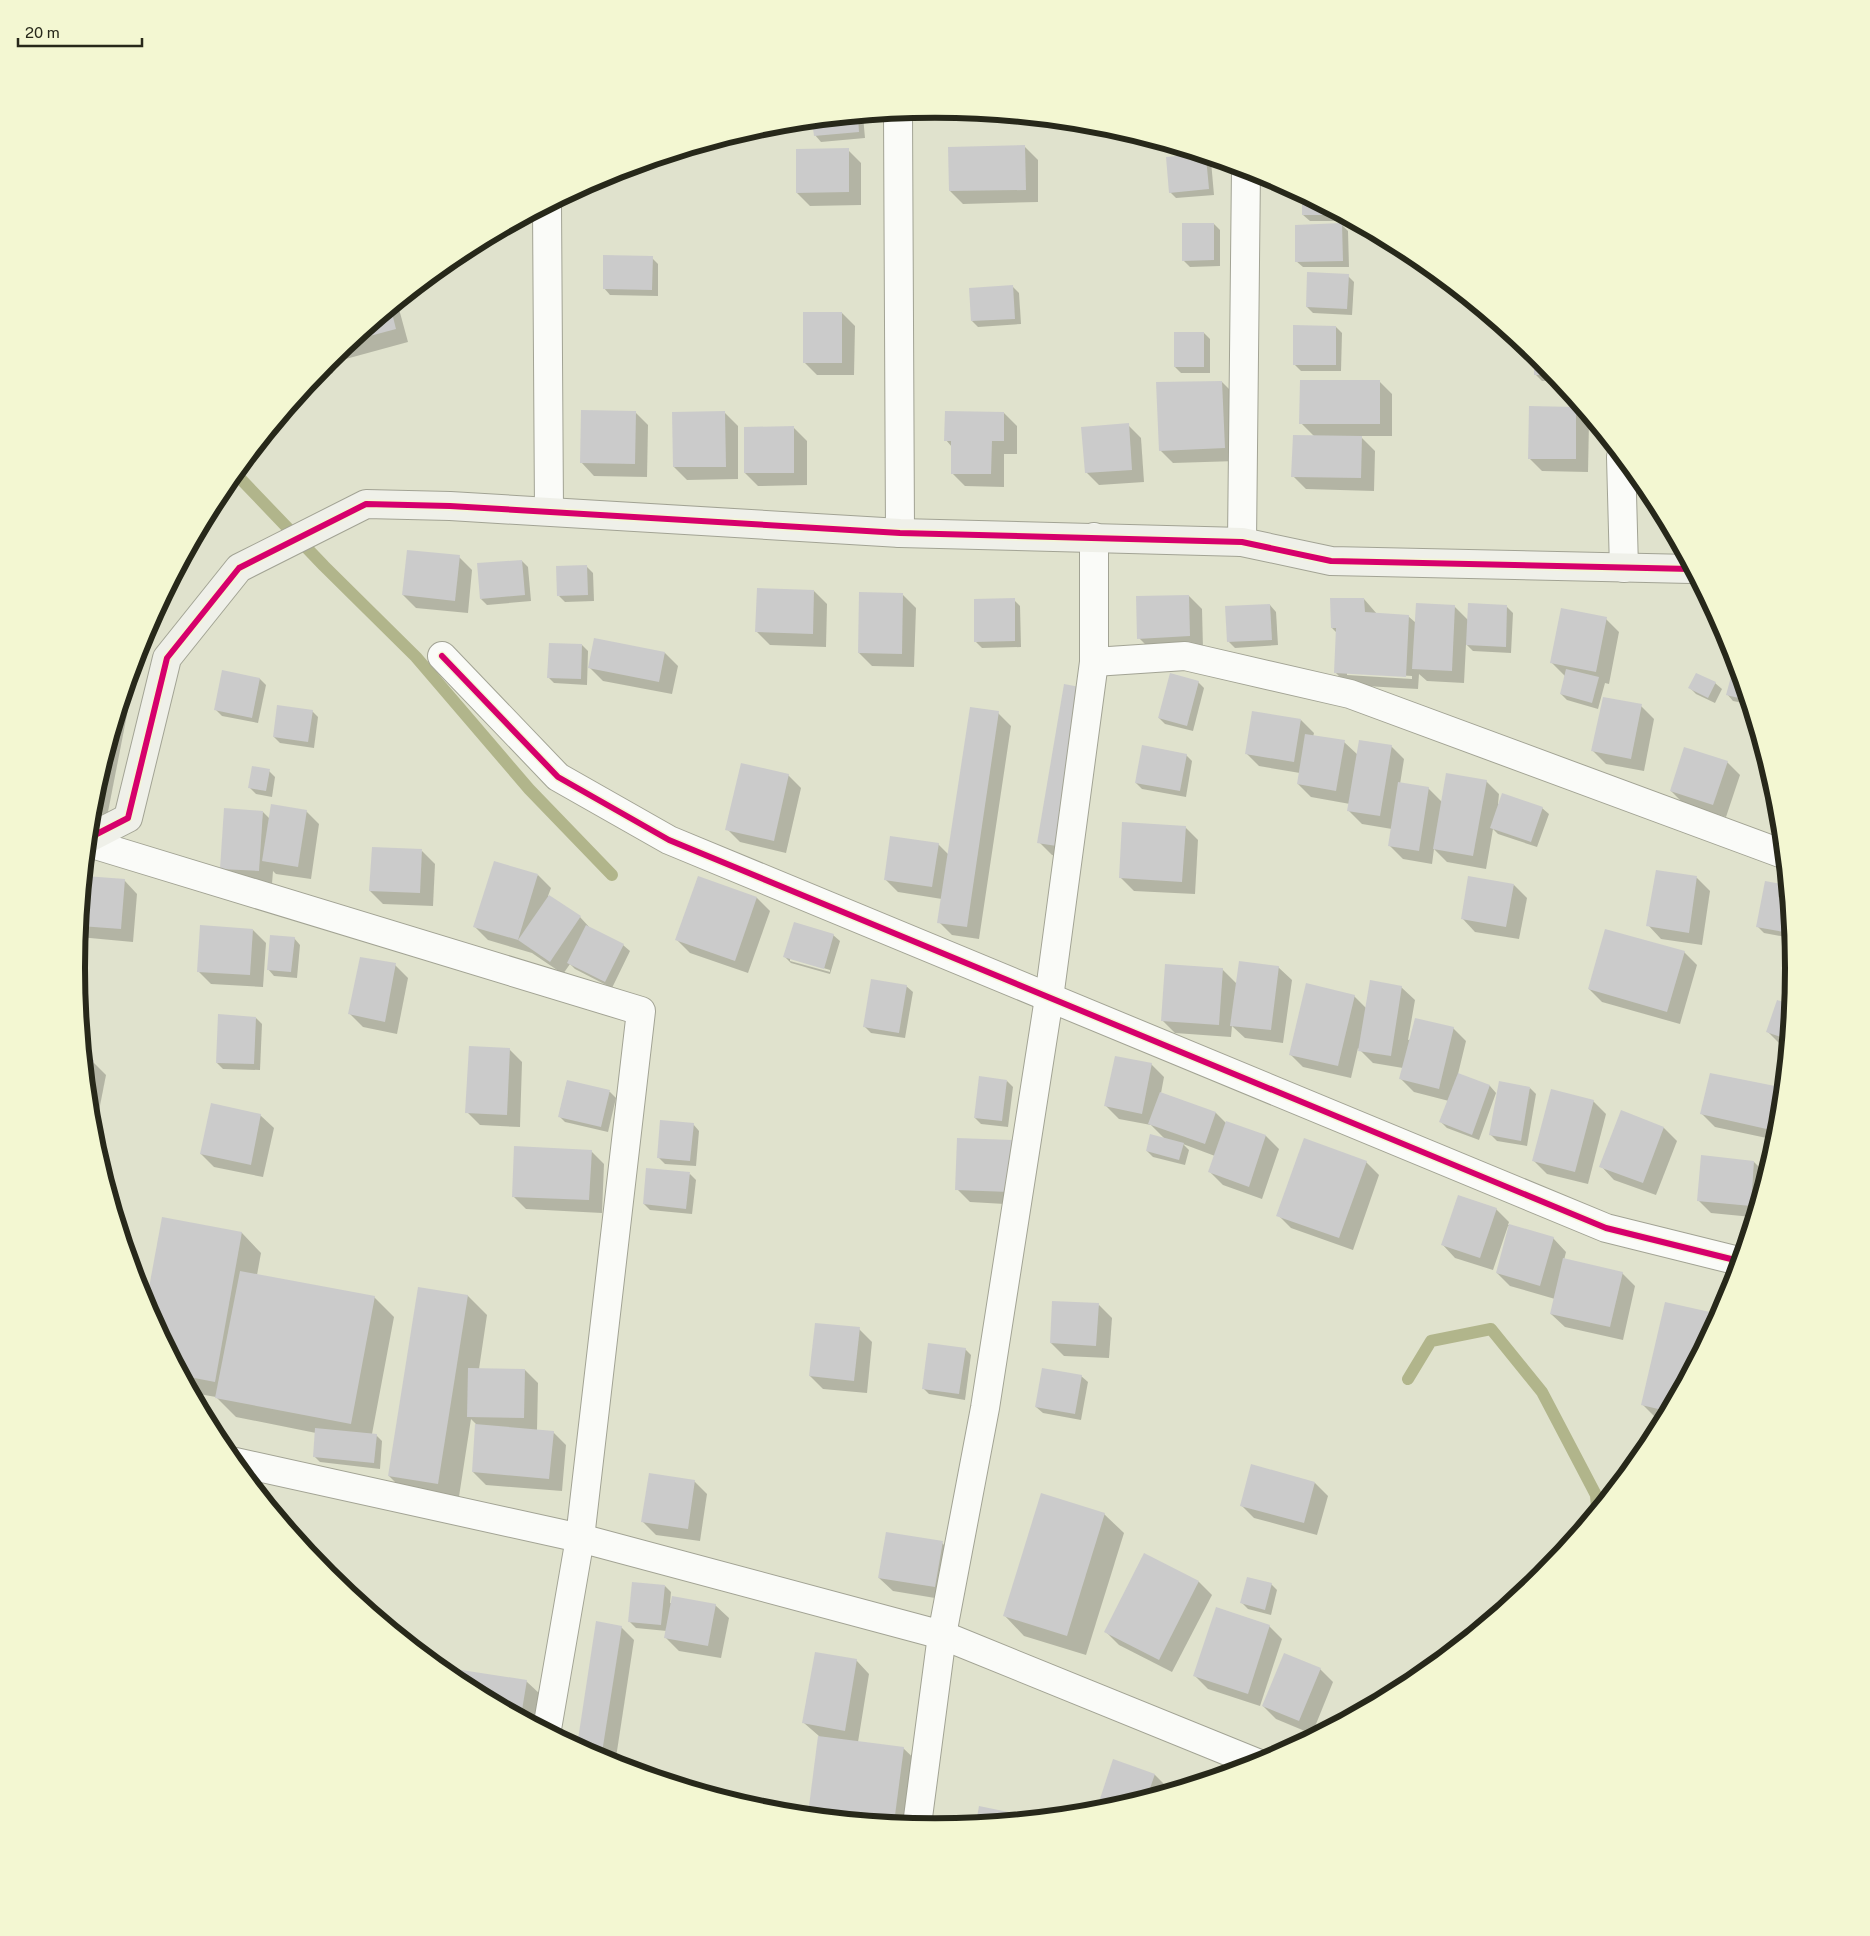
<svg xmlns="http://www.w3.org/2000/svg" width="1870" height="1936" viewBox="0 0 1870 1936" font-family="'Public Sans',sans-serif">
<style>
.shadow{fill:#0003;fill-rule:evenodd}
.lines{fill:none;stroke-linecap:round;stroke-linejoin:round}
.stream{stroke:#b1b58b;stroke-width:12}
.building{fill:#cbcbcb}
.street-casing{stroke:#a2a394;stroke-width:30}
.secondary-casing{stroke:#a2a394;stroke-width:30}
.street{stroke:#fafbf8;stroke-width:28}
.secondary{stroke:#eff0e9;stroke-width:28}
.cycleway-casing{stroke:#f3f7d2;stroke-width:9}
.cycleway{stroke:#d6006c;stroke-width:6}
.rim{fill:none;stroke:#27281a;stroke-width:6}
</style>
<rect width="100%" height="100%" fill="#e0e2cd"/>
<g class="shadow">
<polygon points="863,116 865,138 821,142 815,135 814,121"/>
<polygon points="1025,147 1038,160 1038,202 963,204 950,191"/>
<polygon points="848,150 861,163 861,205 810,206 797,193"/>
<polygon points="1199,155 1208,158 1211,161 1214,195 1176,198 1170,192"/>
<polygon points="1304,196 1350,221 1310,221 1303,215"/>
<polygon points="1214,224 1220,230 1220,266 1190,267 1183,260"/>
<polygon points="1341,224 1348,231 1349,267 1303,267 1296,261"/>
<polygon points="652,258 658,264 658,296 610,295 604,288"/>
<polygon points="1348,276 1354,282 1352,315 1313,313 1307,307"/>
<polygon points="1012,286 1019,293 1021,324 978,327 972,321"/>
<polygon points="395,305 399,309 408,342 342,360 336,354"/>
<polygon points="842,313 855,326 854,375 817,375 804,362"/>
<polygon points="1336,327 1342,333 1341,371 1301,371 1294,364"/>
<polygon points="1204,333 1210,339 1210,373 1181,373 1175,367"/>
<polygon points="1536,355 1542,361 1559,381 1542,381 1536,375"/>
<polygon points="329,360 333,373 312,380 328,361"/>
<polygon points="1379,381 1392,394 1392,436 1360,436 1375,451 1374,491 1306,489 1293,476 1314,436 1301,423"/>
<polygon points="1222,382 1235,395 1237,461 1173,463 1160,450"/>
<polygon points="1575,408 1589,421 1588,472 1542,471 1529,458"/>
<polygon points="635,412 648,425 647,477 594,476 581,462"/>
<polygon points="724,412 738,426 738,479 687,480 674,467"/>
<polygon points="1004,413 1017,426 1017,454 1004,454 1004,487 965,486 952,473 952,447 946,440"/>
<polygon points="1128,425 1141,438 1144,482 1099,485 1086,472"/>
<polygon points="794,428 807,441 807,485 758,486 745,473"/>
<polygon points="459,557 472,570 468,613 416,608 403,595"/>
<polygon points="522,561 528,567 531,601 487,605 481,599"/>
<polygon points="587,567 593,573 594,601 565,602 559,596"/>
<polygon points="814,591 827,604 826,647 770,645 757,632"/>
<polygon points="903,595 916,608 914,667 872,666 859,653"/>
<polygon points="1189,596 1202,609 1203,649 1152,651 1139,638"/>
<path d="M1364,599L1377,614L1408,616L1416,623L1454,606L1468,620L1507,607L1513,613L1511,653L1473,651L1466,644L1464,683L1427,681L1419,674L1418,689L1348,685L1335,672L1337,633L1332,628ZM1347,672L1412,676V679L1347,675Z"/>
<polygon points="1014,600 1020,606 1021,647 982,648 976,642"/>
<polygon points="1270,605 1276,612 1278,645 1235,648 1228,641"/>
<polygon points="1606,619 1619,632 1609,684 1605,683 1598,709 1567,700 1561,694 1565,676 1551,662"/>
<polygon points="582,645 588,651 587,685 554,683 548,677"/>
<polygon points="665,653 678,666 672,694 603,681 590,668"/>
<polygon points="1736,665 1748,704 1733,701 1727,694"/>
<polygon points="223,672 260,679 266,685 258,723 222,716 216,710"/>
<polygon points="129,680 133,684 106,822 91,819 93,800"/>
<polygon points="1198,682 1204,688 1193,731 1165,724 1159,718"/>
<polygon points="1715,683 1722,689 1715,703 1696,694 1690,688"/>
<polygon points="1102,703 1075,860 1052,855 1039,842"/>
<polygon points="1641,706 1654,719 1644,771 1606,764 1593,751"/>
<polygon points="312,711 318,717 314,748 280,743 274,737"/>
<polygon points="998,713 1011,726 979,939 952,935 939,922 942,899 898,892 885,879 938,844 949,855"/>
<polygon points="1301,720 1314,733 1313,737 1344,742 1358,755 1391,746 1404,759 1400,784 1428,788 1442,802 1486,781 1499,794 1498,804 1542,808 1549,814 1537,847 1498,834 1493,829 1486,869 1447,862 1434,849 1432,864 1403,859 1390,846 1392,829 1362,824 1349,811 1350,804 1311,797 1298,784 1300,773 1259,766 1246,753"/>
<polygon points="1186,755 1192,761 1186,797 1142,789 1136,783"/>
<polygon points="1727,762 1740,775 1726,817 1684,804 1671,791"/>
<polygon points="269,771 275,777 272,797 256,794 250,788"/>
<polygon points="788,775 801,788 786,853 740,842 727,829"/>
<polygon points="306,811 319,824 311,879 276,874 273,871 272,884 234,881 221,868 263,812 270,819"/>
<polygon points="1185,827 1198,840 1195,894 1134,891 1121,878"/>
<polygon points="422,851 435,864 433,906 383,904 370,891"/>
<polygon points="1657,872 1697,878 1710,891 1702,945 1661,939 1648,925"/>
<polygon points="538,875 551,888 548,896 580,917 591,929 623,945 630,951 612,988 575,969 570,964 563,974 532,953 488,940 475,927"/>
<polygon points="85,877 124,880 137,894 133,942 79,937"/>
<polygon points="698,878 757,898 770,911 748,973 690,953 677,940"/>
<polygon points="1514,885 1527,898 1519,939 1475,932 1462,918"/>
<polygon points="1786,886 1791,938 1764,933 1758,927"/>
<polygon points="253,930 266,943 263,987 211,984 198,971"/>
<path d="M833,935L840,941L830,974L791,963L785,957ZM790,958L830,970V972L790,961Z"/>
<polygon points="294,938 300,945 297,978 274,976 268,969"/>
<polygon points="1684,952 1697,965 1680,1024 1602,1002 1589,989"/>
<polygon points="395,965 408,978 397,1034 363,1027 350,1014"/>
<polygon points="1278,967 1292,980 1283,1043 1245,1038 1232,1026 1231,1037 1175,1033 1162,1020 1222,969 1237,984"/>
<polygon points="906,986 913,992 905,1038 871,1033 865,1027"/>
<polygon points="1401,987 1415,1000 1408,1040 1453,1028 1466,1041 1458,1074 1490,1086 1496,1093 1479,1140 1447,1128 1441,1122 1449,1101 1414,1092 1401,1079 1403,1068 1373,1063 1358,1048 1351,1078 1303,1067 1290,1054 1354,996 1366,1008"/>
<polygon points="1778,1001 1790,1005 1786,1046 1781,1045 1768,1032"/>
<polygon points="256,1018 262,1024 260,1070 223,1069 217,1063"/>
<polygon points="509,1049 522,1062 520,1127 480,1125 467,1112"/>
<polygon points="85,1060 93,1062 106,1075 96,1126 92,1125"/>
<polygon points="1151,1064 1164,1077 1161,1093 1216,1113 1227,1124 1266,1136 1279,1149 1262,1199 1223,1185 1210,1172 1215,1156 1183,1144 1189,1150 1185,1165 1153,1157 1147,1151 1165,1139 1151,1125 1119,1119 1106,1106"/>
<polygon points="1007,1081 1013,1087 1008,1127 981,1124 975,1118"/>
<polygon points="567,1082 610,1092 616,1098 608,1132 565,1122 559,1116"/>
<polygon points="1530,1088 1536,1094 1527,1146 1497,1141 1491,1135"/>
<polygon points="1779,1088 1782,1090 1776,1140 1715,1127 1702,1114"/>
<polygon points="1593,1101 1606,1114 1588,1184 1547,1174 1534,1161"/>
<polygon points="1622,1112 1664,1128 1677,1141 1656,1195 1614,1180 1601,1166"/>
<polygon points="260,1115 274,1128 263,1177 214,1167 201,1154"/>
<polygon points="693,1124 699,1131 696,1166 665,1164 658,1157"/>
<polygon points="958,1139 1023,1205 970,1202 957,1189"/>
<polygon points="591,1151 604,1164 602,1213 526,1209 513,1196"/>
<polygon points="1366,1162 1379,1175 1353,1250 1291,1228 1278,1215"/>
<polygon points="1754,1162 1766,1174 1752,1217 1711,1213 1698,1200"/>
<polygon points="690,1174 696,1180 692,1214 650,1210 644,1204"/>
<polygon points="1496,1209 1509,1222 1508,1225 1553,1238 1566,1252 1564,1260 1622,1273 1635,1286 1623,1340 1565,1327 1551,1314 1555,1299 1510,1286 1497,1273 1510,1227 1508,1226 1493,1270 1455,1258 1442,1244"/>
<polygon points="163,1219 242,1233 261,1253 257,1275 374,1297 394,1317 372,1434 376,1435 382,1441 380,1469 320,1462 314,1456 316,1433 236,1417 216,1397 193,1393 147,1306"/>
<polygon points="419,1288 468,1296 487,1315 479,1369 525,1370 538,1383 537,1430 553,1432 566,1445 562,1491 486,1485 473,1472 476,1424 471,1419 458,1503 408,1495 389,1476"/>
<polygon points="1666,1304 1718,1315 1661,1423 1643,1405"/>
<polygon points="1099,1305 1112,1318 1109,1358 1064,1356 1051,1343"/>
<polygon points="859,1329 872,1342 867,1393 823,1389 810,1376"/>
<polygon points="965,1349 971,1355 965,1400 929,1394 923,1388"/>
<polygon points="1081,1376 1088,1382 1081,1420 1043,1413 1036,1407"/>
<polygon points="694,1481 707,1494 700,1541 656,1535 643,1522"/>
<polygon points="1315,1483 1328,1496 1317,1535 1254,1518 1241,1505"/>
<polygon points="1104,1514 1124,1533 1086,1655 1024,1636 1005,1616"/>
<polygon points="942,1543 955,1556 947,1600 893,1591 879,1578"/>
<polygon points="1144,1555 1199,1582 1212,1595 1172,1672 1119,1645 1106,1632"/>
<polygon points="1271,1584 1277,1590 1271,1615 1248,1609 1242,1603"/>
<polygon points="665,1586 671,1592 670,1603 715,1605 729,1618 721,1658 679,1651 666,1638 667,1631 636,1628 630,1622"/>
<polygon points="1269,1626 1282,1639 1260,1706 1208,1689 1195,1676"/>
<polygon points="621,1627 634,1640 615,1764 606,1761 578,1746"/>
<polygon points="856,1660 869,1674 858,1742 903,1748 923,1767 916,1825 809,1814 819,1736 804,1723"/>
<polygon points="443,1668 526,1681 540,1694 535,1723 458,1682 443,1670"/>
<polygon points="1320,1669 1333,1682 1312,1734 1276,1719 1263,1706"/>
<polygon points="1114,1761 1155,1775 1168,1788 1167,1791 1098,1811"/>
</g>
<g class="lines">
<g class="stream">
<polyline points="235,473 324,566 416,657 529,789 612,875"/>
<polyline points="1408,1379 1431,1341 1491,1329 1542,1392 1596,1495 1597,1508"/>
</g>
</g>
<g class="building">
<polygon points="858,117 859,132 814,136 812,121"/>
<polygon points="1025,145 1026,190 949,191 948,147"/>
<polygon points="849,148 849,192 796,193 796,149"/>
<polygon points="1196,154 1206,157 1209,189 1169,193 1166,157"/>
<polygon points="1302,195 1326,208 1339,215 1302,215"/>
<polygon points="1182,223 1214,223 1214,260 1182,261"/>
<polygon points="1342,223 1343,261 1295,262 1295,225"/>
<polygon points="603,255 653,256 652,290 603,289"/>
<polygon points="1307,272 1349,274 1347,309 1306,307"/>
<polygon points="1013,285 1015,319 971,321 969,288"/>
<polygon points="391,309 396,329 351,341 377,321"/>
<rect x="803" y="312" width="39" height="51"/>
<polygon points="1293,325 1336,326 1336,365 1293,365"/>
<rect x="1174" y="332" width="30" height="35"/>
<polygon points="1534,354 1542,361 1554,375 1534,375"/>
<polygon points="1300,380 1380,380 1380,424 1299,424"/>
<polygon points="1222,381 1225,448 1159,451 1156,382"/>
<polygon points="1529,406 1576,407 1576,459 1528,459"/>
<polygon points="581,410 636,411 635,464 580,463"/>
<polygon points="725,411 726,467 673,467 672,412"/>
<polygon points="945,411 1004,412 1004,441 992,441 991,474 951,474 951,441 944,441"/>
<polygon points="1129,423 1132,470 1085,473 1081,427"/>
<polygon points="794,426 794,473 744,473 744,427"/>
<polygon points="1293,435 1362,436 1361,478 1291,477"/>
<polygon points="407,550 460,555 455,601 402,595"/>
<polygon points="522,560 525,595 480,599 477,563"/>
<polygon points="587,565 588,595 557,596 556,566"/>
<polygon points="757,588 814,590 813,634 755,632"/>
<polygon points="859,592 903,593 902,654 858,653"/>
<polygon points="1189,595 1190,636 1137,639 1136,596"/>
<polygon points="1015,598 1015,641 974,642 974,599"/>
<polygon points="1330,598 1364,598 1365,612 1409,615 1406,677 1334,673 1336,628 1331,628"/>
<polygon points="1416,603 1455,605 1452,671 1412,669"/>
<polygon points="1468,603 1507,605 1506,647 1466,645"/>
<polygon points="1270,604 1272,640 1227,642 1225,606"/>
<polygon points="1561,608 1607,617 1596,672 1550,663"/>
<polygon points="594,638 665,652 659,682 588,668"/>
<polygon points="549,643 582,644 581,679 547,678"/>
<polygon points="1735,662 1747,700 1726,695"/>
<polygon points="1566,669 1599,677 1592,703 1560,694"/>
<polygon points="222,670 260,678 252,718 214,710"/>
<polygon points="1170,673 1199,681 1187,726 1158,718"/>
<polygon points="1696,673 1716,682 1708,698 1688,688"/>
<polygon points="1064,684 1090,689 1063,847 1037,843"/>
<polygon points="1603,697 1642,704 1631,759 1591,751"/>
<polygon points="277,705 313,710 308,742 273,737"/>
<polygon points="970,707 999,711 967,927 937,923"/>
<polygon points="1252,711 1301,719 1294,762 1245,754"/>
<polygon points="1305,734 1345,740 1336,791 1297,784"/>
<polygon points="1359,740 1392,745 1380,816 1347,811"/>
<polygon points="1142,745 1187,754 1180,791 1135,783"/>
<polygon points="1684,747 1728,761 1713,805 1670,791"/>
<polygon points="741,763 789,774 774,841 725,830"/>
<polygon points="252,766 270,769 266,791 248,788"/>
<polygon points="1446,773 1487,780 1473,856 1433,849"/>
<polygon points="1398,782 1429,787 1419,851 1388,846"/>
<polygon points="1502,793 1543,807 1531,842 1490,828"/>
<polygon points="271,804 307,810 298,867 262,861"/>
<polygon points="224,808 263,811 259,871 220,869"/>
<polygon points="1122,822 1186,826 1182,882 1119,878"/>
<polygon points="890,836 939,843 932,887 884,880"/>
<polygon points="372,847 422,849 420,893 369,891"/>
<polygon points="494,861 538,874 518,940 473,927"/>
<polygon points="1656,870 1697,876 1689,933 1646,926"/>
<polygon points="85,876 125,879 121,929 80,926"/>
<polygon points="698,876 757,897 735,961 675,940"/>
<polygon points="1468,876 1514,884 1506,927 1461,919"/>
<polygon points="1765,881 1786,885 1790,933 1756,927"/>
<polygon points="549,895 581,916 550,962 518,940"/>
<polygon points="794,922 834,934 824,969 783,957"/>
<polygon points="200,925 253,929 250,975 197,972"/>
<polygon points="586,925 624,944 605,982 567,963"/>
<polygon points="1605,929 1685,951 1667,1012 1588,989"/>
<polygon points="270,935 295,937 291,972 267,970"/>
<polygon points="360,957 396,963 385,1022 348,1014"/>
<polygon points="1239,961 1279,966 1271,1030 1230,1026"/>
<polygon points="1165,964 1223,968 1219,1025 1161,1021"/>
<polygon points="871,979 907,985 899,1033 863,1027"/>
<polygon points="1370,980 1402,986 1391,1056 1358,1051"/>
<polygon points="1306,983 1355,995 1338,1066 1289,1055"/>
<polygon points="1777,1000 1790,1004 1787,1039 1766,1032"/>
<polygon points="218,1014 256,1017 254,1064 216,1063"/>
<polygon points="1415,1018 1454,1027 1439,1089 1399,1079"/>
<polygon points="469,1046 510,1048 507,1115 465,1113"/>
<polygon points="1115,1056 1152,1063 1142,1114 1104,1106"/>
<polygon points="85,1059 94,1060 89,1088 88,1088"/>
<polygon points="1458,1073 1490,1085 1472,1135 1439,1122"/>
<polygon points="1710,1073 1780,1087 1771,1130 1700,1114"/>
<polygon points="979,1076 1007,1080 1002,1121 974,1118"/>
<polygon points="567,1080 610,1090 601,1127 558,1117"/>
<polygon points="1499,1081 1530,1087 1521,1141 1489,1135"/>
<polygon points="1551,1089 1594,1100 1575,1172 1532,1161"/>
<polygon points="1160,1092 1216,1112 1205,1144 1148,1124"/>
<polygon points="211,1103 261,1114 251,1165 200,1154"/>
<polygon points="1621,1110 1664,1127 1643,1183 1599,1167"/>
<polygon points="660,1120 694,1123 690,1161 657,1158"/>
<polygon points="1226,1121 1266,1135 1249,1187 1208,1172"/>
<polygon points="1150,1134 1184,1143 1179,1160 1146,1151"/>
<polygon points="957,1138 1013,1140 1010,1192 955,1190"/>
<polygon points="1304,1138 1367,1161 1339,1238 1276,1216"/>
<polygon points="514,1146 592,1150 589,1200 512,1197"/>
<polygon points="1701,1155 1754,1161 1751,1206 1697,1201"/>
<polygon points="646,1168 690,1172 686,1209 643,1204"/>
<polygon points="1458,1195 1497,1208 1480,1258 1441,1245"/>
<polygon points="162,1217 242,1232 215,1382 184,1376 146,1304"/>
<polygon points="1509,1224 1554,1237 1540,1286 1496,1273"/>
<polygon points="1563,1258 1623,1272 1610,1327 1550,1314"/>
<polygon points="240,1271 375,1296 351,1424 215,1398"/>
<polygon points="418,1287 468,1295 438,1484 388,1476"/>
<polygon points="1052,1301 1099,1303 1096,1346 1050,1343"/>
<polygon points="1665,1302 1719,1314 1667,1411 1641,1405"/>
<polygon points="815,1323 860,1327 854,1381 809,1376"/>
<polygon points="928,1343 966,1348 959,1394 922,1389"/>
<polygon points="468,1368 525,1369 524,1418 467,1417"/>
<polygon points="1042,1368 1082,1375 1075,1414 1035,1407"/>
<polygon points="475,1424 554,1431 549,1479 472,1472"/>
<polygon points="315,1428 377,1434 374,1463 313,1457"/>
<polygon points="1251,1464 1315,1482 1304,1523 1240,1506"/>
<polygon points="649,1473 695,1480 688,1529 641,1522"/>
<polygon points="1041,1493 1105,1513 1067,1636 1003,1616"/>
<polygon points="886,1532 943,1541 935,1587 878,1578"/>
<polygon points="1144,1553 1199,1581 1159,1660 1104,1632"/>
<polygon points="1247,1577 1272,1583 1265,1610 1240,1603"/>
<polygon points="632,1582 665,1585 661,1625 628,1622"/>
<polygon points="672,1596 716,1604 708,1646 664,1638"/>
<polygon points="1216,1607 1270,1625 1248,1694 1193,1676"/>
<polygon points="596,1621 622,1626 601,1759 577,1746"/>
<polygon points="815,1652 857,1659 845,1731 802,1723"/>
<polygon points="1284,1653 1321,1668 1299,1721 1262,1706"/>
<polygon points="442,1667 527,1680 521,1716 458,1682 442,1669"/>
<polygon points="818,1736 904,1747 894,1823 808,1814"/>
<polygon points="1113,1759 1155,1774 1147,1797 1096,1811"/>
<polygon points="979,1806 1018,1814 1017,1819 976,1823"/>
</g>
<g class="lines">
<defs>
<g id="street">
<polyline points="898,113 900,533"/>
<polyline points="547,206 549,511"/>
<polyline points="1621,457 1624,568"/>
<polyline points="1242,542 1246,169"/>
<polyline points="442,656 558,777 669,840 1606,1228 1739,1261"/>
<polyline points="1094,662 1185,656 1350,694 1783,854"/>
<polyline points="89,843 641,1011 580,1538 547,1729"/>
<polyline points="235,1462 580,1538 942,1635 1257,1763"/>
<polyline points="917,1825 942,1635 985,1408 1049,998 1094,662 1094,537"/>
</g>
<polyline id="secondary" points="89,838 128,818 167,658 239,568 366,504 450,506 900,533 1242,542 1331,561 1691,569"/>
</defs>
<use href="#street" class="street-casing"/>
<use href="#secondary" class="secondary-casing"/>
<use href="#street" class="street"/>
<use href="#secondary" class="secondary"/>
<defs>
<g id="cycleway">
<polyline points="442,656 558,777 669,840 1606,1228 1739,1261"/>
<polyline points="89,838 128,818 167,658 239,568 366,504 450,506 900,533 1242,542 1331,561 1691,569"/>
</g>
</defs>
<use href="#cycleway" class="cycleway-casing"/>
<use href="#cycleway" class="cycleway"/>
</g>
<path d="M0 0H1870V1936H0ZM85 968a850 850 0 1 1 1700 0a850 850 0 1 1-1700 0Z" fill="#f3f7d2" fill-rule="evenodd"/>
<path class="rim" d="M85 968a850 850 0 1 1 1700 0a850 850 0 1 1-1700 0Z"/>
<path d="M18 38v8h124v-8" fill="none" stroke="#27281a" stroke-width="2.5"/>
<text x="25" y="38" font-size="15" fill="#27281a" stroke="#f3f7d2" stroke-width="4" paint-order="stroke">20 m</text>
</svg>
